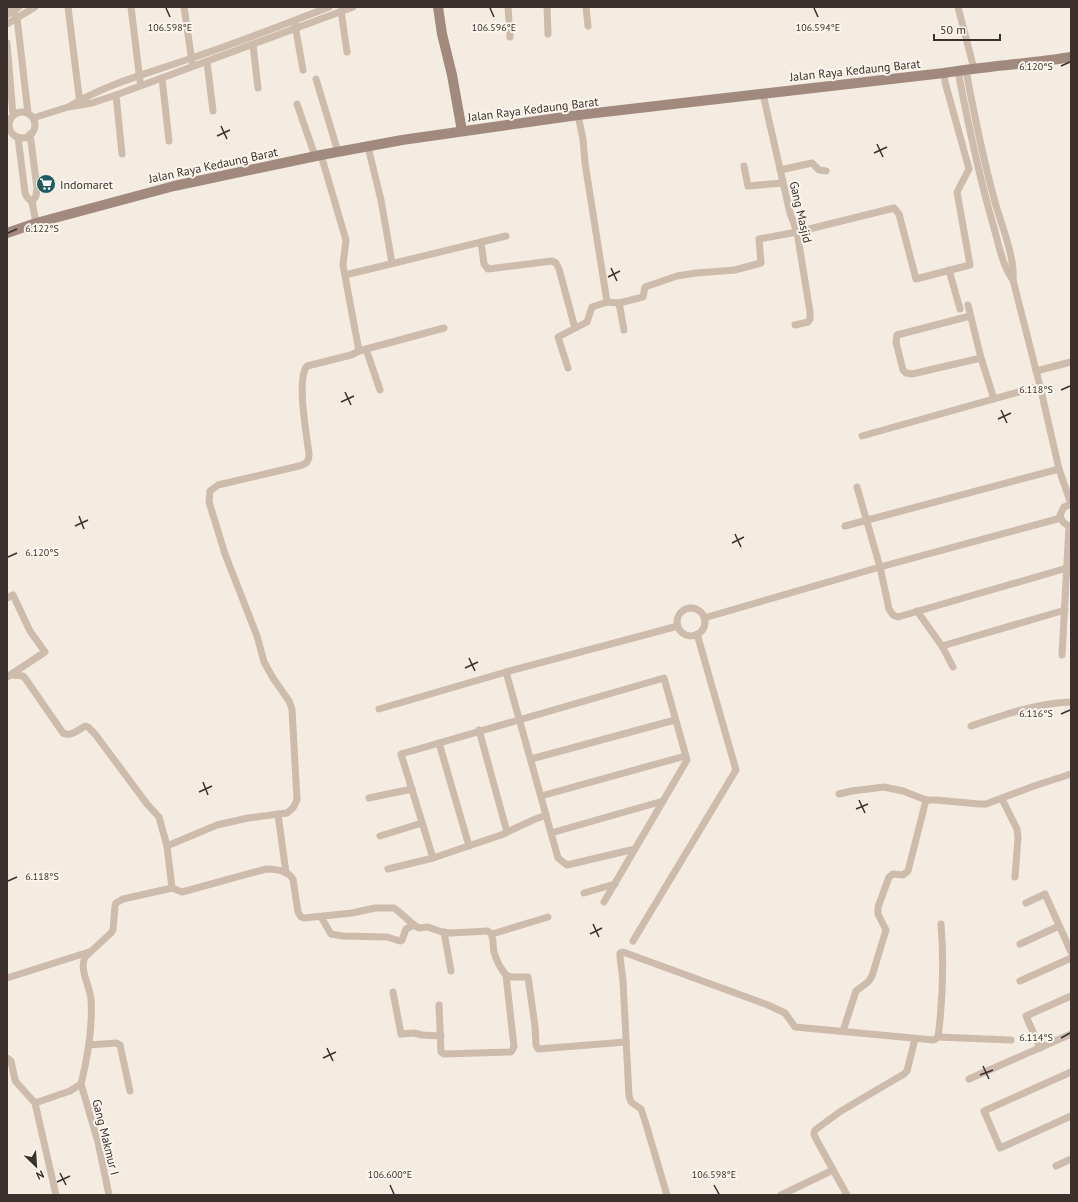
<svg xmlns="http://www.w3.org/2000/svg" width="1078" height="1202" viewBox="0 0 1078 1202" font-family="'PT Sans',sans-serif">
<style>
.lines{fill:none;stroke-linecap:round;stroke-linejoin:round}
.street{stroke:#cdbbac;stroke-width:7}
.secondary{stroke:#a18a7d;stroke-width:10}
.ticks{fill:none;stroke:#3b302b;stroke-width:1.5}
.labels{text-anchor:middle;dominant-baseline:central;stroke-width:4;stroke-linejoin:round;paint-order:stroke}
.street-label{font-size:12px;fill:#3b302b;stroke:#fbf5ee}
.poi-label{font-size:12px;fill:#3b302b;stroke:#fbf5ee;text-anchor:start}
.ticks-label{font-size:10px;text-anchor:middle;fill:#3b302b;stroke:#fbf5ee;stroke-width:4;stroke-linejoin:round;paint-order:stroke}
</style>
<rect width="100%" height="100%" fill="#f4ebe1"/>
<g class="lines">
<g class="street">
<polyline points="11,7 17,18 28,113"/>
<polyline points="68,7 80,104"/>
<polyline points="131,7 140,81"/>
<polyline points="184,7 192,62"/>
<polyline points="508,7 510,37"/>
<polyline points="547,7 548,34"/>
<polyline points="586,7 588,26"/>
<polyline points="958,7 974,69"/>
<polyline points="341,11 347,52"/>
<polyline points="7,15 19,7"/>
<polyline points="7,24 35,7"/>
<polyline points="295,25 303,70"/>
<polyline points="7,43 13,115"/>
<polyline points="253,45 258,88"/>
<polyline points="207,62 213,111"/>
<path d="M966,70C974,114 983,158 995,202C1001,224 1015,257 1013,280L1040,386L1059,469L1071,504"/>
<path d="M958,71C968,124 979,176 994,228C999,245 1002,265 1013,280"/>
<polyline points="162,78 169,141"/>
<polyline points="316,79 338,152"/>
<polyline points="763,94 790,213 797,232 810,312 810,319 808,322 795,325"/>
<polyline points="116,95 122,154"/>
<polyline points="297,104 315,156"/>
<path d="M70,106C106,84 149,73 189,59C236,43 283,25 329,7"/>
<circle cx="22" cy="125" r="13"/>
<polyline points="578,115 583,139 585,163 607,302"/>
<polyline points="33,118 68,107 92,103 116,95 353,7"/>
<polyline points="30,134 37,188 36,196 32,202 36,223"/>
<polyline points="18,137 25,193 27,197 32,202"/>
<polyline points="368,147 381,200 392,263"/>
<polyline points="321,155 346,240 343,265 359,351"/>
<polyline points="744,166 748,186 783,183"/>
<polyline points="780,170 812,163 819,170 826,171"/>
<polyline points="481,242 484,264 488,269 552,261 556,263 559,269 575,328"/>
<polyline points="949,270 960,309"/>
<polyline points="345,275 506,236"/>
<polyline points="619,303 624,330"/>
<polyline points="968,305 981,358 994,399"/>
<polyline points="970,316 897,335 896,342 903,370 906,373 912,374 981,358"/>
<polyline points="366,349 380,390"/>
<polyline points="568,368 558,337 587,322 592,307 607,302 619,303 643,297 645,287 677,276 696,273 735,270 761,263 759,239 797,232 894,208 899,214 916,279 970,265 957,192 969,169 945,82 944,73"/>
<polyline points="1036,371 1071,362"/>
<polyline points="862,436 1040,386"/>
<polyline points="857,487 880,567 889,609 893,615 898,617 1067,568"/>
<path d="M1071,504L1064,507L1060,515C1061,521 1064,525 1071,526"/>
<polyline points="845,526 1059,469"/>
<polyline points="7,598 13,595 30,631 45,652 7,677"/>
<circle cx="691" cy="622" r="14"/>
<polyline points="917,611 942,646 1065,610"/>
<polyline points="704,618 880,567 1061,518"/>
<polyline points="942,646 953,667"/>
<polyline points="1062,655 1069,526"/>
<polyline points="506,672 558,858 567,865 635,849 604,902"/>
<path d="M12,675L23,676L25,678L63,733C71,737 78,730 85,726L88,727L95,734L147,804L159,817L167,846"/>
<polyline points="379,709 506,672 678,626"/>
<path d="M971,726C1003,715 1037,703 1071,702"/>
<polyline points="479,730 507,832"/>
<polyline points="439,743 469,846"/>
<polyline points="531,759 675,720"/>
<polyline points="839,794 852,791 884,787 903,791 926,800 936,800 979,804 986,804 1034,786 1071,774"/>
<polyline points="541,796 685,756"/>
<polyline points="369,798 412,789"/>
<polyline points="1002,799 1017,829 1018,837 1015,877"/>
<polyline points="278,814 286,873"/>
<polyline points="546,815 533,820 501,835 433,858 401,754 664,678 687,760 635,849"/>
<polyline points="551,833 663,801"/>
<polyline points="380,836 422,823"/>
<polyline points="388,869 433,858"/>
<path d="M172,888L182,892L266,869C275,869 288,871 293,879L298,912L301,917L304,918L352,913L375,908H394L398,911L414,925L419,928L428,927L442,932L451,933L488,931C495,936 492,944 494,952C496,959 501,969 506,975L511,977H528L535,1026L536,1045L538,1049L626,1042"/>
<polyline points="584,893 615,884"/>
<polyline points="1026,903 1045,894 1071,952"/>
<polyline points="321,917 331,934 343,936 387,937 400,941 402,940 406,929 414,925"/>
<polyline points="444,932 451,971"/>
<polyline points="492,934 548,917"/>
<polyline points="633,941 736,770 697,634"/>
<polyline points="1020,944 1059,926"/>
<polyline points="7,978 89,952"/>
<polyline points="1020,981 1071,958"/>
<polyline points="393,992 401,1034 414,1033 422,1035 441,1036"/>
<polyline points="439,1005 441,1052 444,1054 511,1052 514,1047 506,975"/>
<polyline points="843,1031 856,991 868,982 872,976 886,930 878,914 878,907 889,877 893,874 903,875 908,871 926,800"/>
<polyline points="938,1037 1011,1040"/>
<polyline points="89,1045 116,1043 120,1045 130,1091"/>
<polyline points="1040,1048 1026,1016 1071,996"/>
<polyline points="7,1058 11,1061 15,1080 17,1083 35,1103"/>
<polyline points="1071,1072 984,1111 1000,1148 1071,1116"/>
<polyline points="969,1079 1071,1034"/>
<polyline points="81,1084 98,1142 109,1195"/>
<polyline points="1056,1166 1071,1159"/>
<path d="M56,1195L35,1103L70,1091L81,1084C88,1056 93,1028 91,999C90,986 79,970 85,957L111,933L113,930L115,906L116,903L123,899L172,888L167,846L217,825L248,818L287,813L293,808L297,800L292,709L289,701L273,678L264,662L257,636L225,554L209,502L210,491L218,485L299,466C306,464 309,462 309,454C307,437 296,379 307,366L351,355L359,351L444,328"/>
<path d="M667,1195L645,1121L641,1109L631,1102L629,1096L623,981L620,957V953L623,952L768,1005L785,1013L795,1027L934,1040L938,1037C943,999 944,962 941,924"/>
<polyline points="781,1195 833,1170"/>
<polyline points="847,1195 816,1139 814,1134 815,1130 841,1111 904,1074 907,1071 915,1039"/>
</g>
<g class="secondary">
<polyline points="438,7 442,34 452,75 462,131"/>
<path d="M7,233L36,223L174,186L321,155L402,140L578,115L944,73C986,66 1029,64 1071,57"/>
</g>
</g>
<path class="ticks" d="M166,8L170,17M490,8L494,17M814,8L818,17M1061,66L1070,62M221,126L227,139M217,136L230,130M877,144L883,157M874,153L887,147M8,233L17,229M611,268L617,281M608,277L620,271M1061,390L1070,386M345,392L351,405M341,402L354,396M1001,410L1007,423M998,419L1011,413M79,516L84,529M75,526L88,520M735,534L741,547M732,543L744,537M8,557L17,553M469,658L475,671M465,668L478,662M1061,714L1070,710M203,782L208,795M199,792L212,786M859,800L865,813M856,809L868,804M8,881L17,877M593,924L599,937M590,934L602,928M1061,1038L1070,1033M327,1048L333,1061M323,1058L336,1052M983,1066L989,1079M980,1075L993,1070M60,1173L66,1185M57,1182L70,1176M390,1185L394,1194M714,1185L719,1194"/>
<defs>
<symbol id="supermarket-disc" viewBox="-11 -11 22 22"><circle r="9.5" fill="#1f5a5e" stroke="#fbf5ee"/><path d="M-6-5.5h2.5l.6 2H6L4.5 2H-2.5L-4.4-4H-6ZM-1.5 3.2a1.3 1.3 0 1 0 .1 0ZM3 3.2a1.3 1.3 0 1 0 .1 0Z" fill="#fff"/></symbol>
</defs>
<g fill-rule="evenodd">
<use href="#supermarket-disc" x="35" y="173" width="22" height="22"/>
</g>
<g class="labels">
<g class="street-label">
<text transform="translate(855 70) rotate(-6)">Jalan Raya Kedaung Barat</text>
<text transform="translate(533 109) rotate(-7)">Jalan Raya Kedaung Barat</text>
<text transform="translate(213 165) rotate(-12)">Jalan Raya Kedaung Barat</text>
<text transform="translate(801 212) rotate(77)">Gang Masjid</text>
<text transform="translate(106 1137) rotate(76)">Gang Makmur I</text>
</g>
<g class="poi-label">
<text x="60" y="184">Indomaret</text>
</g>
</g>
<g class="ticks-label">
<text x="170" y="31">106.598°E</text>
<text x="494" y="31">106.596°E</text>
<text x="818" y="31">106.594°E</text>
<text x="1036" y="70">6.120°S</text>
<text x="42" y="232">6.122°S</text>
<text x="1036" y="393">6.118°S</text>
<text x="42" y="556">6.120°S</text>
<text x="1036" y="717">6.116°S</text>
<text x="42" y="880">6.118°S</text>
<text x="1036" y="1041">6.114°S</text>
<text x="390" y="1178">106.600°E</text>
<text x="714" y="1178">106.598°E</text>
</g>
<rect width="1078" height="1202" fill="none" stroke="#3b302b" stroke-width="16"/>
<g transform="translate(36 1166) rotate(155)" stroke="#fbf5ee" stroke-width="3" paint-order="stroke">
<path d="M0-3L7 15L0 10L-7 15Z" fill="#3b302b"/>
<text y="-6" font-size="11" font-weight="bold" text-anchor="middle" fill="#3b302b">N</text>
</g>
<path d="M934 34v6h66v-6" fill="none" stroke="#3b302b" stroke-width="2"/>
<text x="940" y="34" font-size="12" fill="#3b302b" stroke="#fbf5ee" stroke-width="3" paint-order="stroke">50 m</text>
</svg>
